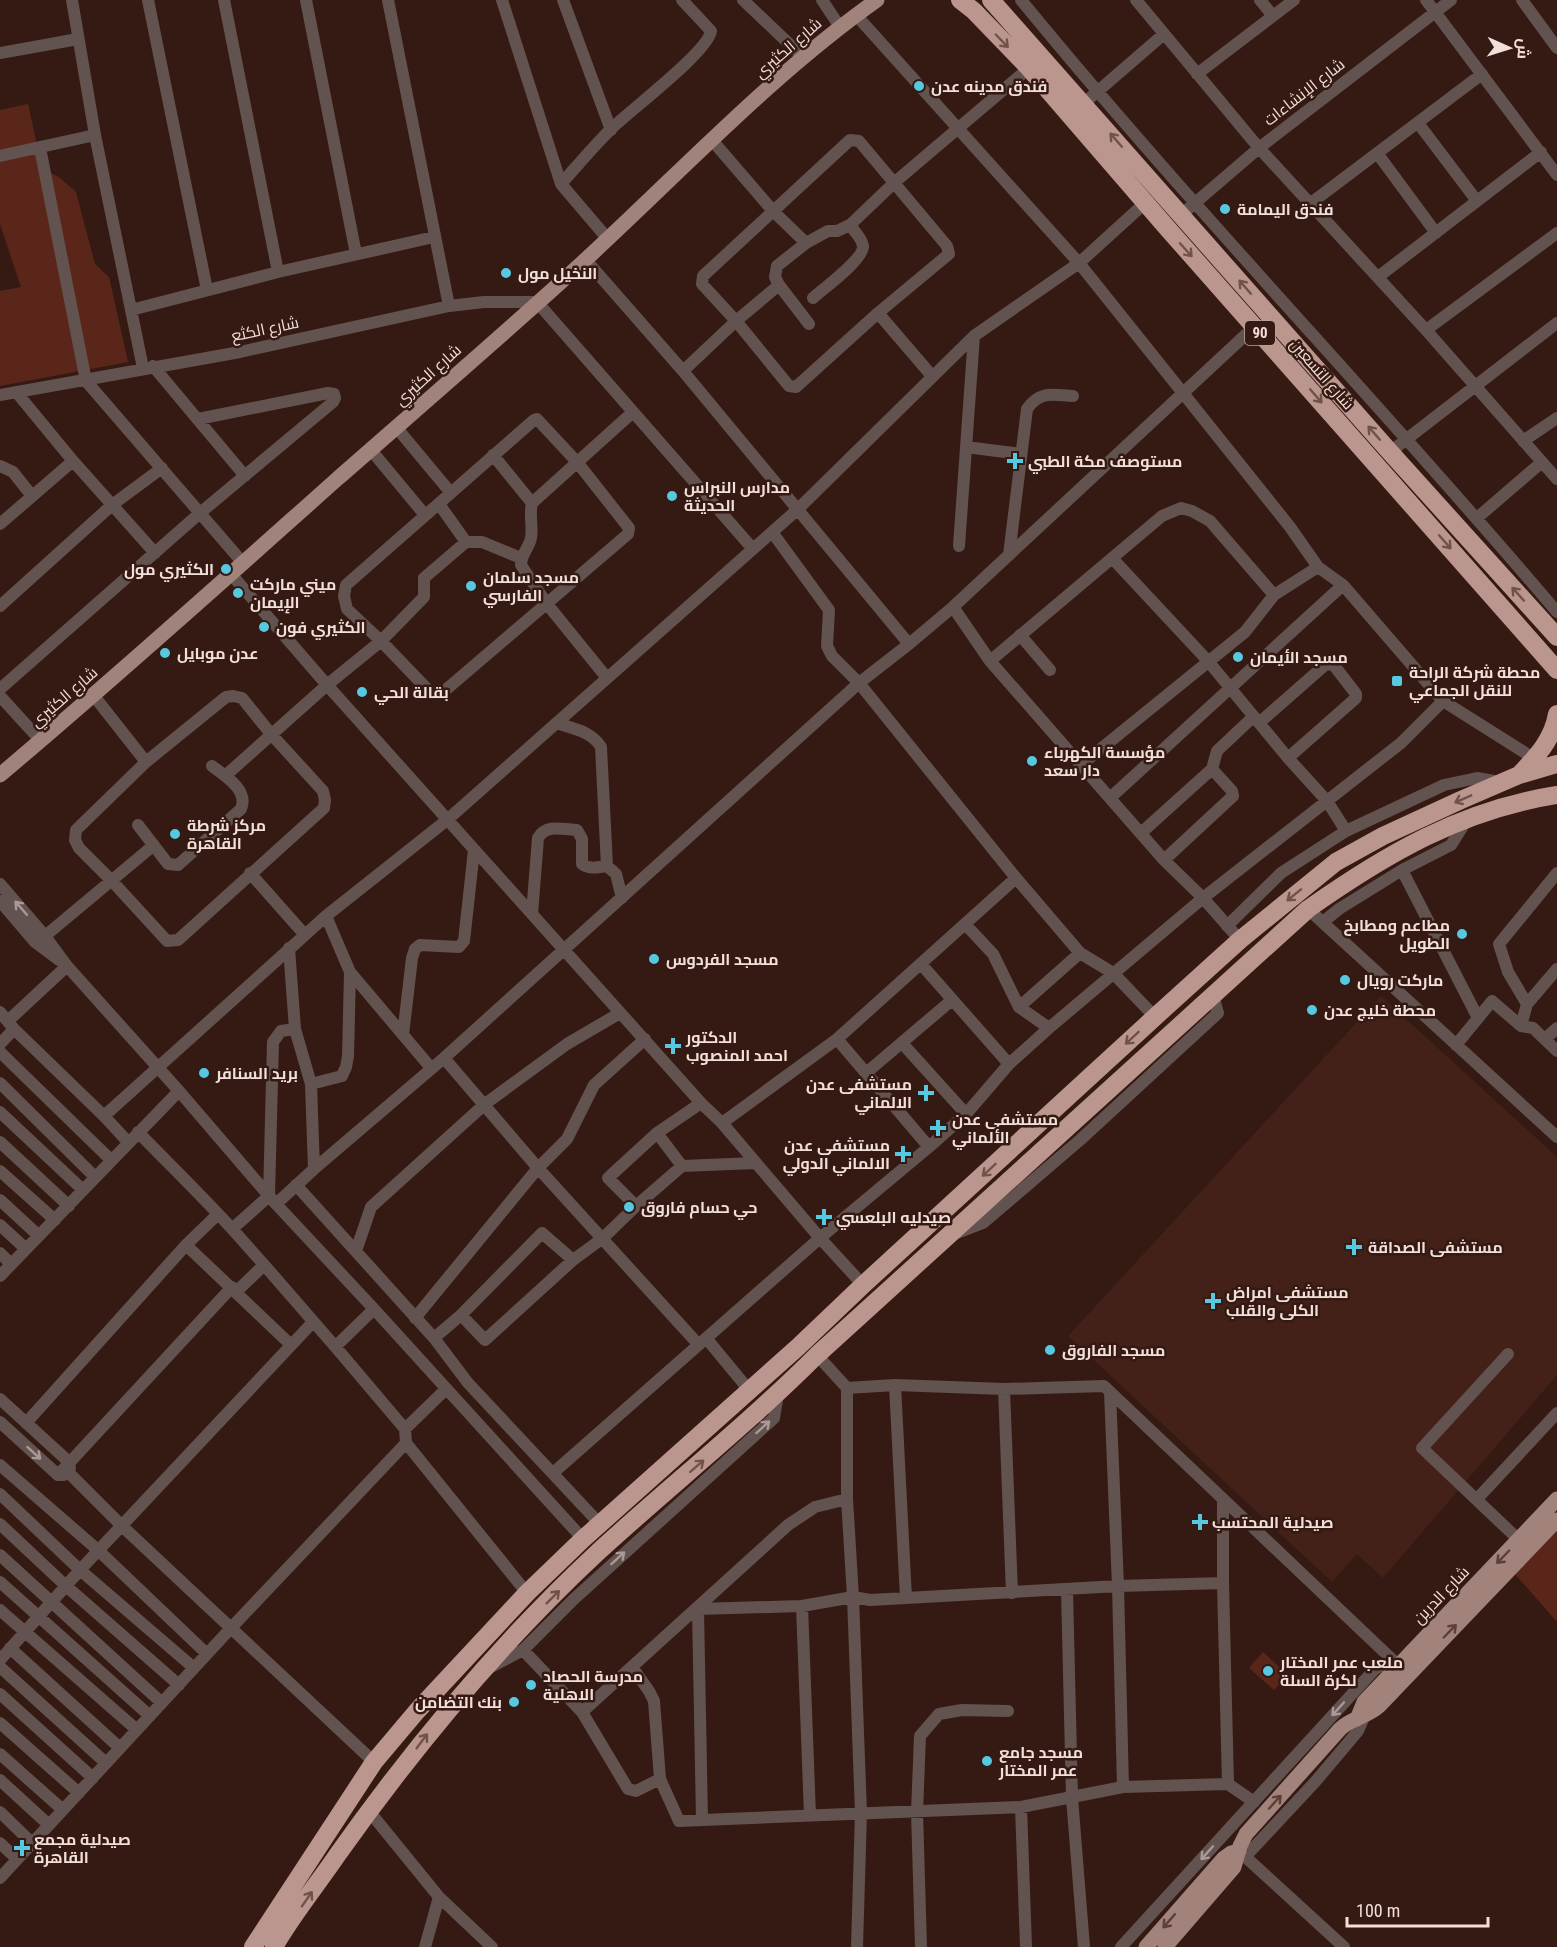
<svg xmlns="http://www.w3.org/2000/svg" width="1557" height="1947" viewBox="0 0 1557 1947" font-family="'Roboto Condensed',Cairo,sans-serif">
<rect width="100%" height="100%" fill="#351a13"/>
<path fill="#432018" d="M1381,996L1557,1157V1375L1383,1578L1357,1554L1332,1582L1068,1336Z"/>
<path fill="#5a261a" d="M28,104L42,168L60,178L76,192L95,264L109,277L128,362L0,386V291L21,287L0,224V110Z
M1557,1530V1622L1515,1574Z
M1263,1652L1288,1675L1274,1690L1249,1668Z"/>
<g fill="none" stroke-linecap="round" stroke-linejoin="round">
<path stroke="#625350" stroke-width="12" d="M72,0L95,135L143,368
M148,0L207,290
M224,0L278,272
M306,0L356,254
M388,0L449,306
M502,0L561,184L607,238
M563,0L611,130
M743,0L803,57
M822,0L840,27
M1021,0C1193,210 1382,405 1557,612
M1136,0L1259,148L1426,330L1557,479
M1260,0L1273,16
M1426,0L1557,175
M1522,0L1557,48
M856,15L1079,263L1290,527L1318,567L1343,585L1443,701L1535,759
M0,53L78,39
M1197,74L1294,0
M1090,98L1164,34
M1418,123L1477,201
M711,139L773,211L806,243
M850,140L859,141L947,246L949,254L878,313L796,387L789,386L736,321L702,284L703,276Z
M40,148L86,381L243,563
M1377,153L1436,233
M0,156L95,135
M561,184C577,166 593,147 610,130C629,111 708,52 711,31L682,0
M1311,203L1482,74
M1181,215L1259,148L1451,0
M585,259L683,371L909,644
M1378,277L1541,152
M779,285L809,324
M813,298C823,289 864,259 863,246C862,238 854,231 850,225
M131,310L278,272L434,237
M878,313L932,376
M1426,330L1557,233
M153,366L245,476
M683,371L736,321L779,285L775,277L777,266L806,243L828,231H837L850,225L895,182L1029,68
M17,393L73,461L155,553
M0,395L240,352L449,306L484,302H537L753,549
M537,419L577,462L629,528L628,534L442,693L430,692L381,641L347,609L344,596L346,585L534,420Z
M396,427L451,493
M1523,441L1557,418
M966,447L1021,454
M371,450L425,515
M1390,452L1557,323
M493,455L532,503
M0,466L13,472L32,496
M439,504L466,542
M1477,518L1542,462
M0,524L73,461
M772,532L829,610L827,646L832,656L859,683L1016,878L1080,953L1113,973L1155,1017
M959,546L974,336
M1009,555L1027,409C1040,390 1053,395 1073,396
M1112,558L1208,661L1288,758L1327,801L1346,831
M231,574L327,685L701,1103L722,1123L820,1238L863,1285
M0,606L112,505L162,468
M953,607L990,661L1164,860L1203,898L1240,940
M1020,635L1050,670
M990,661L1162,516L1181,508L1192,511L1210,521L1274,595
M607,678L547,604L521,565C521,554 529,548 531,538C533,526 529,515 532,503L633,412
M0,689L200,513L333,402L335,398L334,394L328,393L198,419
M0,696L41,741
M94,696L146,762
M233,696L242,698L271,734L323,791L325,800L324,808L178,940L167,941L112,881L79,848L75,840L76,830L146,762L226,697Z
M556,723C574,729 591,731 601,747L607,866L616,874L622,898
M1259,723L1325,665L1333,664L1356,694V698L1288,758
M1081,765L1245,632L1274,595L1318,567
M225,776L327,685L381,641L424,597V578L466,542H482L521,558
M1110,798L1343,585
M138,825L168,864L178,865L241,809C249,790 225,776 212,766
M1141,833L1212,769L1217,751L1253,717
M1164,860L1233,796L1232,791L1212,769
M1402,870L1478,1018
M250,873L305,935
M0,884L45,936L67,966L179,1091L276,1204L374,1309L583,1539
M0,901L35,942L59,960
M1308,909L1557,1137
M532,914L538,838C546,824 562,829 577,830L582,839V864C590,870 598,867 607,866
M326,916L350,972L431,1068
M1323,922L1339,909L1402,870L1451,845L1468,818
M965,924L993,954L1019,1007L1049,1028
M1227,926L1281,873L1346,831L1444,785L1477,778L1500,782
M45,936L154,845
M289,948L295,1029L311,1084L314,1169
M921,964L1009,1064
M1527,1004L1508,972L1499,944L1557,873
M1019,1007L1080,953
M0,1012L14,1029L104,1116L128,1142
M9,1020L67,966
M1521,1026L1527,1004L1557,969
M403,1035L412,958L415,949L420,945L459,947L464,941L474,850
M837,1039L929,1147
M1545,1039L1557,1028
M902,1043L966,1114
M0,1044L14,1029
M1456,1045L1492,1001L1521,1026L1533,1028L1557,1051
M0,1052L111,1160
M444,1058L538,1168L698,1344
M866,1073L952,1000
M0,1083L95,1177
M311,1084L342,1076L346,1067L348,1056L350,972
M0,1112L83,1190
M104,1116L326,916L447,820L797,510L974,336L1079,263L1145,203
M722,1123L837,1039L1016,878
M138,1132C170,1165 203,1197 234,1231C292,1296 349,1362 405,1429L406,1443L527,1593
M0,1142L69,1206
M682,1166L755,1163
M0,1171L55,1220
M296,1185L434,1338L468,1383L600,1524
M0,1200L39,1236
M276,1204L314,1169L444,1058L859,683L909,644L953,607L1254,327
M636,1206L608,1178L657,1133L701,1103
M0,1225L26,1249
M232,1229L269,1196L273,1042L281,1031L295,1029
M957,1233L983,1223L1080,1140L1218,1013L1213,995
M186,1245L291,1345
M356,1251L371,1207L485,1104L567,1044L620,1013
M0,1253L11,1264
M0,1276L179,1091
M237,1291L264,1265
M461,1315L485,1340L573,1260L603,1238L636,1206L682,1166L657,1133
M415,1318L538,1168L567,1139L594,1085L645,1039
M434,1338L461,1315L542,1233L573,1260
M706,1338L749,1390
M336,1346L374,1309
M1508,1354L1422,1448L1519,1540
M817,1355L847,1388V1499L853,1597L861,1813L857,1947
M895,1385L906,1598
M847,1388L895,1385L1004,1389L1104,1386L1398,1665
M1004,1389L1012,1593
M1110,1392L1118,1586L1123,1787
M0,1399L69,1462L70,1468
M0,1422L58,1475H64
M26,1423L186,1245L218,1214
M405,1429L446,1389
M0,1465L99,1551L207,1654
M553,1473L820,1238L929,1147L966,1114L1009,1064L1049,1028L1203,898L1401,743L1443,701
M58,1475L232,1287
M71,1475L122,1526L374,1762
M0,1494L80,1570L194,1668
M1223,1499V1583L1228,1784
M1477,1499L1557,1413
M0,1524L66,1586L179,1685
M0,1555L162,1703
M0,1582L150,1716
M1067,1590L1072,1798L1084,1947
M802,1606L810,1815
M0,1610L137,1730
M10,1648L120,1748
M523,1650L582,1712L788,1525L815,1507L847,1499
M0,1660L80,1570L313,1322
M0,1667L106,1763
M632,1667L649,1691L654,1701L660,1779L679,1821L1021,1807L1123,1787L1228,1784L1254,1802
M489,1668L523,1650L574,1599L774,1418L778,1394
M0,1694L93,1778
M582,1712L628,1789L636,1791L660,1779
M0,1723L79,1793
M0,1754L63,1810
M0,1780L49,1825
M1021,1807L1026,1947
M369,1811L439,1897L425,1947
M0,1812L32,1843
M702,1820L698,1609L802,1606L853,1597L870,1600L1118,1586L1223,1583
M0,1843L17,1859
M1240,1852L1344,1947
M1245,1857L1315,1782L1358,1731L1364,1717
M0,1878L231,1628L406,1443
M439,1897L492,1947
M921,1947L917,1812L920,1736L939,1714L962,1710L1008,1711
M1121,1947L1375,1669L1382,1665H1398"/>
<path stroke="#a2837c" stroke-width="15" d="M0,775C114,679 225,579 336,480C418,408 502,336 583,262C680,173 770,76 877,0
M1357,1719L1364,1702L1557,1499
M1146,1947L1224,1858L1231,1853L1239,1851
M1165,1947L1234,1867L1240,1846L1246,1834L1340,1729C1351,1718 1367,1717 1379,1706L1557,1520"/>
<path stroke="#bb968e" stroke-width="18" d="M960,0L974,11L1029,68L1168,229L1557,670
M991,0L1390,452L1557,637
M1521,773C1537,756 1553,739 1557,714
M253,1947L374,1762L417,1711L527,1593L583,1539L798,1347L863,1285L1155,1017L1240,940L1336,862L1383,836L1461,800L1519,775L1557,764
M274,1947C292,1915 317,1885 338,1854C416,1744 499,1644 598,1552C670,1486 747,1425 817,1355L1308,909C1386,854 1461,810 1557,795"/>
</g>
<defs><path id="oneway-shaft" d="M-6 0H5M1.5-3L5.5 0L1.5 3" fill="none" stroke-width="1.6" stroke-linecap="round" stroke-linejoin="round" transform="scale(1.5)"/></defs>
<g stroke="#71524a">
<use href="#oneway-shaft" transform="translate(1002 41) rotate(46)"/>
<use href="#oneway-shaft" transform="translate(1116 140) rotate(-131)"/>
<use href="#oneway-shaft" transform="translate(1186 250) rotate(48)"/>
<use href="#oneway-shaft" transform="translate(1245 287) rotate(-131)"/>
<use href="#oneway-shaft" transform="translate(1316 396) rotate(49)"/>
<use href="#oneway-shaft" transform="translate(1374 433) rotate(-131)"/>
<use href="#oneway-shaft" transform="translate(1445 542) rotate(49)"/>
<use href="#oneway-shaft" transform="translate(1518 594) rotate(-132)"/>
<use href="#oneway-shaft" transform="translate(1463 799) rotate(156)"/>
<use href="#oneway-shaft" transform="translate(1294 895) rotate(141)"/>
<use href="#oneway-shaft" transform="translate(1132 1038) rotate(137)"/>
<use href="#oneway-shaft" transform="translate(989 1170) rotate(137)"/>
<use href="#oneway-shaft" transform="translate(697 1466) rotate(-41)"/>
<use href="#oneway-shaft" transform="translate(553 1597) rotate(-45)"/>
<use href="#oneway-shaft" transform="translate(422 1741) rotate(-53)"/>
<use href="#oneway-shaft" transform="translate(307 1899) rotate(-55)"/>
</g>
<g stroke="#aa9995">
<use href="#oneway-shaft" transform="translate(21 908) rotate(-131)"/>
<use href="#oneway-shaft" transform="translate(763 1427) rotate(-42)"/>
<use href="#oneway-shaft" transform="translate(34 1453) rotate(42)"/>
<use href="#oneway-shaft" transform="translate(618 1558) rotate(-42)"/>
<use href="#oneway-shaft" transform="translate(1338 1709) rotate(132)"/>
<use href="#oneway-shaft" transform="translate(1207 1853) rotate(132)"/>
</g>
<g stroke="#5b3f38">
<use href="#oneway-shaft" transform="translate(1503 1557) rotate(134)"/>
<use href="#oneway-shaft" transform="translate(1450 1631) rotate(-46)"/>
<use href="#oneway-shaft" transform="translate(1275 1802) rotate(-48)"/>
<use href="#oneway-shaft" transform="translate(1169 1921) rotate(131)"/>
</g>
<g fill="#56c9e1" stroke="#351a13" stroke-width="2">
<circle cx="919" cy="86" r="6"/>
<circle cx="1225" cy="209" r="6"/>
<circle cx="506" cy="273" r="6"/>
<path d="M1012 452h6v6h6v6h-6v6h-6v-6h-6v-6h6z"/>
<circle cx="672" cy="496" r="6"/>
<circle cx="226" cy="569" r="6"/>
<circle cx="471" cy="586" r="6"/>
<circle cx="238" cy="593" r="6"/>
<circle cx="264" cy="627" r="6"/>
<circle cx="165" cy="653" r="6"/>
<circle cx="1238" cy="657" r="6"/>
<rect x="1391" y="675" width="12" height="12" rx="3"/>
<circle cx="362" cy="692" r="6"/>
<circle cx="1032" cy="761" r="6"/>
<circle cx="175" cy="834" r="6"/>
<circle cx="1462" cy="934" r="6"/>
<circle cx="654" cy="959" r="6"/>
<circle cx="1345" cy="980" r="6"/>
<circle cx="1312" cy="1010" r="6"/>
<path d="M670 1037h6v6h6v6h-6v6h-6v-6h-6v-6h6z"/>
<circle cx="204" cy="1073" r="6"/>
<path d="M923 1084h6v6h6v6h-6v6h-6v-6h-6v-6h6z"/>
<path d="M935 1119h6v6h6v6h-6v6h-6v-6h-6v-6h6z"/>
<path d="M900 1145h6v6h6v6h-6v6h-6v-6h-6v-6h6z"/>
<circle cx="629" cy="1207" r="6"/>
<path d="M821 1208h6v6h6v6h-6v6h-6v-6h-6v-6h6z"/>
<path d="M1351 1238h6v6h6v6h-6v6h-6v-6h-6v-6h6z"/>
<path d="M1210 1292h6v6h6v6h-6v6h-6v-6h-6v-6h6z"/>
<circle cx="1050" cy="1350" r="6"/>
<path d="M1197 1513h6v6h6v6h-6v6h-6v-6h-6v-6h6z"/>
<circle cx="1268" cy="1671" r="6"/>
<circle cx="531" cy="1685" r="6"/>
<circle cx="514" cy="1702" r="6"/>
<circle cx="987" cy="1761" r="6"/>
<path d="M19 1839h6v6h6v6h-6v6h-6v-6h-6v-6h6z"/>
</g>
<g text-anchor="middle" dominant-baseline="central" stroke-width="5" stroke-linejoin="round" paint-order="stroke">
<rect fill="#351a13" stroke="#baa49e" stroke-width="1.5" x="1245" y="321" width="30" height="24" rx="4.5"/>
<g font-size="15" font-weight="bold" fill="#f3dfda">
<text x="1260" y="333">90</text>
</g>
<g font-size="16" fill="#f3dfda" stroke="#351a13">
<text transform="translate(788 48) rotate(-41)">شارع الكثيري</text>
<text transform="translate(1304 92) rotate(-38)">شارع الإنشاءات</text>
<text transform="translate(265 329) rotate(-12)">شارع الكثع</text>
<text transform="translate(1322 374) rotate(49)">شارع التسعين</text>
<text transform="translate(428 375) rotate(-42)">شارع الكثيري</text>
<text transform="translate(64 697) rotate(-41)">شارع الكثيري</text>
<text transform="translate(1441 1595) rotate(-46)">شارع الدرين</text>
</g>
<g font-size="16" font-weight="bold" fill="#f3dfda" stroke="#351a13" text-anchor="start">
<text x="931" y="86">فندق مدينه عدن</text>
<text x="1237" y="209">فندق اليمامة</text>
<text x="518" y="273">النخيل مول</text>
<text x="1028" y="461">مستوصف مكة الطبي</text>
<text x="684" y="487">مدارس النبراس<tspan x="684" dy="18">الحديثة</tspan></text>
<text x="214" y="569" text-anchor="end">الكثيري مول</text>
<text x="483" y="577">مسجد سلمان<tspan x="483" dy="18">الفارسي</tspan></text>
<text x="250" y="584">ميني ماركت<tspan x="250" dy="18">الإيمان</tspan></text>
<text x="276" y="627">الكثيري فون</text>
<text x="177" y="653">عدن موبايل</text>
<text x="1250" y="657">مسجد الأيمان</text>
<text x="1409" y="672">محطة شركة الراحة<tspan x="1409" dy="18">للنقل الجماعي</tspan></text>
<text x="374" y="692">بقالة الحي</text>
<text x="1044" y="752">مؤسسة الكهرباء<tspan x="1044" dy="18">دار سعد</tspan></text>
<text x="187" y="825">مركز شرطة<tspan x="187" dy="18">القاهرة</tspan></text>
<text x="1450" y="925" text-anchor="end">مطاعم ومطابخ<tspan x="1450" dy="18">الطويل</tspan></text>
<text x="666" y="959">مسجد الفردوس</text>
<text x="1357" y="980">ماركت رويال</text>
<text x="1324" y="1010">محطة خليج عدن</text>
<text x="686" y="1037">الدكتور<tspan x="686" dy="18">احمد المنصوب</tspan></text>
<text x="216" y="1073">بريد السنافر</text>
<text x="912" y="1084" text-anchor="end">مستشفى عدن<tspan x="912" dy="18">الالماني</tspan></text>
<text x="952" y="1119">مستشفى عدن<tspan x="952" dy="18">الألماني</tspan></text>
<text x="890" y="1145" text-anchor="end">مستشفى عدن<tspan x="890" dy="18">الالماني الدولي</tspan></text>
<text x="641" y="1207">حي حسام فاروق</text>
<text x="836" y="1217">صيدليه البلعسي</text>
<text x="1368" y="1247">مستشفى الصداقة</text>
<text x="1226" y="1292">مستشفى امراض<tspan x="1226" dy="18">الكلى والقلب</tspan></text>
<text x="1062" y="1350">مسجد الفاروق</text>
<text x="1212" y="1522">صيدلية المحتسب</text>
<text x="1280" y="1662">ملعب عمر المختار<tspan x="1280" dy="18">لكرة السلة</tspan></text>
<text x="543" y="1676">مدرسة الحصاد<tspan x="543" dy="18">الاهلية</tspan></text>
<text x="502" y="1702" text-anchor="end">بنك التضامن</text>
<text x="999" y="1752">مسجد جامع<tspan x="999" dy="18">عمر المختار</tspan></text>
<text x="34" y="1839">صيدلية مجمع<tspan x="34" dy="18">القاهرة</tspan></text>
</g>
</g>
<g transform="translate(1509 48) rotate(93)" stroke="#351a13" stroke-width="4.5" paint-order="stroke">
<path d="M0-4.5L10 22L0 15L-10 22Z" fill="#f3dfda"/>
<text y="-9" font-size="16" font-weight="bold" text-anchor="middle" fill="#f3dfda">ش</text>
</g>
<path d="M1347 1917v9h141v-9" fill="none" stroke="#f3dfda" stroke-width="3"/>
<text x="1356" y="1917" font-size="18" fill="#f3dfda" stroke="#351a13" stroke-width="4.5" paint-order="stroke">100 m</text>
</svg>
